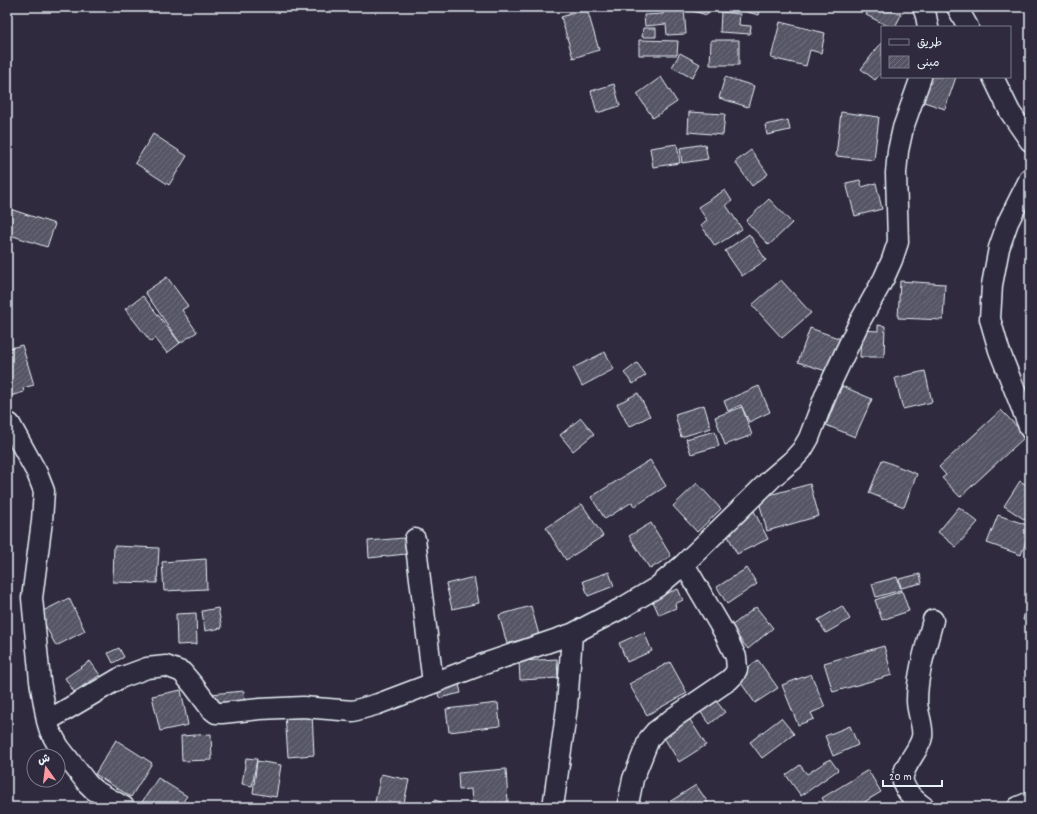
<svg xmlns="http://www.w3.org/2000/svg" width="1037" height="814" viewBox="0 0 1037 814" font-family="Dekko,'Playpen Sans Arabic',sans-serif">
<defs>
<pattern id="building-hatch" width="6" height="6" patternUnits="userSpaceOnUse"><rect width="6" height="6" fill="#575565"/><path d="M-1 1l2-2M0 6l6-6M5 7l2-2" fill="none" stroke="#6f6e7c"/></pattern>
</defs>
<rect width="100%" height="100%" fill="#2f2a3d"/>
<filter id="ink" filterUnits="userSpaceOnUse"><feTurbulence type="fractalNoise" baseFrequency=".025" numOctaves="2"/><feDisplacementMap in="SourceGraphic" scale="8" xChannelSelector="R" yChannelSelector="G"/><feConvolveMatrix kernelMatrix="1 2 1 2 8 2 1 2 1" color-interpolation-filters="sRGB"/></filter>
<g filter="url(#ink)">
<path fill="url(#building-hatch)" stroke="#e8f1f8" d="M690,7H709L707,15L689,10Z
M727,7H761L759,15Z
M870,7H884L901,15L895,27H890L866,15Z
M684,8L686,34L667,35L666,24L645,26L644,15L663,14V10Z
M587,9L599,50L573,58L561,17Z
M721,12L740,14L739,25L751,26L750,34L720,32Z
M780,22L825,33L821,53L810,50L806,66L771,58Z
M643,28H656V37H642Z
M639,40L678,41L677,55H639Z
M711,40H739V65H710Z
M882,42V72L875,80L861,69Z
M680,53L700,64L692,78L672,67Z
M661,77L677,102L653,118L637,94Z
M725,77L754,86L748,107L719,98Z
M923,77H956L945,109L915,99Z
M614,84L620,106L597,113L591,91Z
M689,112L725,114L723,135L688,132Z
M841,112L879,117L874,160L836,156Z
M788,120L790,130L767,135L765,125Z
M153,134L187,156L169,185L135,163Z
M677,144L680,163L653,167L650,148Z
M705,144L708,159L682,163L680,148Z
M751,150L768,174L752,186L735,162Z
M860,180L862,187L876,183L882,209L855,216L846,183Z
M725,190L732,201L726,205L742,229L715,246L701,225L707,220L698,207Z
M769,199L792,223L769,245L746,221Z
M7,208L55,224L47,247L7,234Z
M749,234L766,260L742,276L725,251Z
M167,277L188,306L182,310L197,332L180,343L145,292Z
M781,280L811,313L782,338L752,305Z
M900,281L945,284L943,320L898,318Z
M143,296L180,343L167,353L155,338L151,342L125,309Z
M878,325L885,326L884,357H860L861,330L878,331Z
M810,328L841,339L829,372L798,362Z
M22,345L34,385L23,388L24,392L7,397V349Z
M605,352L614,369L582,386L573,368Z
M637,363L646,375L633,384L624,373Z
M925,371L932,402L903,409L895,378Z
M759,386L770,412L749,422L741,405L728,411L724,401Z
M842,386L872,399L855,437L826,425Z
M638,393L650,416L629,427L617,404Z
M704,405L711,428L681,437L675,414Z
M742,407L752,435L725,445L715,417Z
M1001,410L1026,436L960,497L942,478L946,475L939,467Z
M581,418L594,434L573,451L560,435Z
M715,431L719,446L691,454L686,439Z
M650,460L666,486L634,507L632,502L605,519L591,497Z
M882,460L917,474L904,507L869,493Z
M1020,481L1030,487V523L1004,506Z
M697,483L721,509L697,532L673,506Z
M810,484L819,516L767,531L758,498Z
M582,504L603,536L566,560L546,528Z
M752,507L768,539L737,554L721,522Z
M959,507L978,522L956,547L938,532Z
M998,515L1030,526V530L1021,555L987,543Z
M651,523L671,556L650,569L629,536Z
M404,538L406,554L369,558L368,541Z
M114,546L159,548L157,583L113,582Z
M206,559L207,589L164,591L162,562Z
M747,568L757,584L727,604L717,587Z
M609,572L614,586L588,596L583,581Z
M920,574L922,583L901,588L899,579Z
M474,577L479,603L452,609L446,584Z
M897,577L901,590L876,597L872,584Z
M678,589L683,600L675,604L676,608L659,615L652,599Z
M1029,590L1030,591V621L1023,620Z
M902,591L909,611L882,620L875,600Z
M69,598L85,631L56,646L39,613Z
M531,606L539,635L507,644L499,615Z
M842,606L850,619L826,633L818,620Z
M756,607L773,628L748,649L730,627Z
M218,608L222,628L205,631L202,611Z
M196,613L197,644L177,645L176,614Z
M644,632L652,651L627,662L619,643Z
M884,646L892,675L833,692L824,663Z
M119,648L124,657L113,663L108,653Z
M557,659L558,678L520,680L519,661Z
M758,660L778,688L755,703L736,676Z
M90,661L100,675L74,692L65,678Z
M670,662L687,693L647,715L629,684Z
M811,674L825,707L811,713L814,719L798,725L782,685Z
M457,675L461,693L439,698L435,680Z
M181,690L188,725L160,731L152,696Z
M244,691L245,702L211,705L210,694Z
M709,692L725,712L710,724L694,704Z
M498,703L500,726L449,732L446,709Z
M312,712L314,755L288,757L285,714Z
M685,712L706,745L679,762L658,728Z
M781,718L794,734L762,758L750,742Z
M850,726L858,745L833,756L825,736Z
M211,734L212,760L182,761L181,736Z
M116,740L152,763L131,797L95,774Z
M246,758L257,759L252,786L242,784Z
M830,759L838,770L801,796L786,775L800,765L807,774Z
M257,761L281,765L276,797L253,793Z
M506,769L508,802L472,805L471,789L459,790L458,773Z
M868,770L881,792L856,807H828L822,798Z
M381,774L409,780L403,807H374Z
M158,778L187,796L179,807H150L142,802Z
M696,785L711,807H663V806Z
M434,800L461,807H432Z
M185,802L197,807H183Z"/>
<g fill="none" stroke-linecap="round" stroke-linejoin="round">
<defs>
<path id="street" d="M923,7L926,16L928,27
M957,7L968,27
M993,77L1010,112L1030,141
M1030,178L1008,222L999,248L992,285L990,319L999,350L1030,429
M10,424L37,473L44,491L42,521L32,598L40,681L47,721L50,731L59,747L87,783L94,790L124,807
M415,539L433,683
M47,721L120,678L147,668L166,666L182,672L193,685L211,709L216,713H222L260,709L303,707L353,711L378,704L481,665L572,634L622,608L657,587L684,564L772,478L793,460L802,450L809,438L826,393L859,323L884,278L892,260L898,242L896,173L898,151L903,128L921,77
M553,807L567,707L572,634
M629,807V799L633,779L649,739L655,732L676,716L729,680L734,675L737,669L736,657L725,634L684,564
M924,807C915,800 906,793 903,782C900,768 919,752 922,737C924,727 917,712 917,701C917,674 926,647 933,620
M1018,807L1030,802"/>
</defs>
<use href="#street" stroke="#e8f1f8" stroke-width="23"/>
<use href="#street" stroke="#2f2a3d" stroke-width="20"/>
</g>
</g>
<rect width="1037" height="814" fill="none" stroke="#2f2a3d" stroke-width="24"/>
<rect x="12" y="12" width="1013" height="790" fill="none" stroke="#e8f1f8" stroke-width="1.5" filter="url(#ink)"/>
<rect x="881" y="26" width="130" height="52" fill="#2f2a3d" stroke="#797a88"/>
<rect x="889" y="39" width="20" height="6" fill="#2f2a3d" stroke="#797a88"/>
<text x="917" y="46" font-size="12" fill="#e8f1f8">طريق</text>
<rect x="889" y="56" width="20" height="12" fill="url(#building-hatch)" stroke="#797a88"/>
<text x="917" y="66" font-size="12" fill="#e8f1f8">مبنى</text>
<g transform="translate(46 768) rotate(346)"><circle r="19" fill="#2f2a3d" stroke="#797a88"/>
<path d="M0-3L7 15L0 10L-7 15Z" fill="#ff9aa2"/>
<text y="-6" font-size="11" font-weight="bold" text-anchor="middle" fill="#e8f1f8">ش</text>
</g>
<path d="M883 780v6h59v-6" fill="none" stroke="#e8f1f8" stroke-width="2"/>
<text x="889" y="780" font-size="12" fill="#e8f1f8" stroke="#2f2a3d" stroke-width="3" paint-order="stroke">20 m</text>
</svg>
